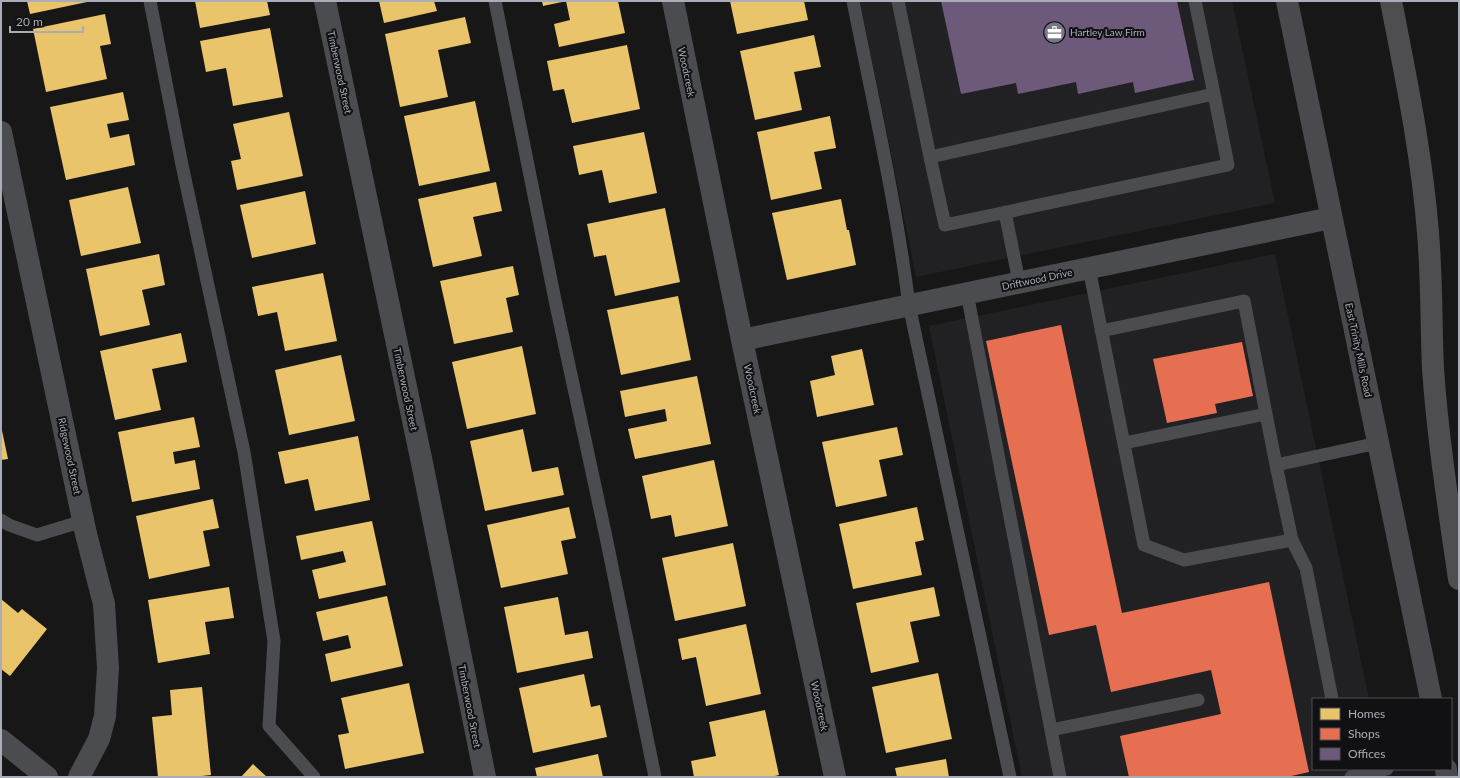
<svg xmlns="http://www.w3.org/2000/svg" width="1460" height="778" viewBox="0 0 1460 778" font-family="Lato,sans-serif">
<rect width="100%" height="100%" fill="#171717"/>
<path fill="#212123" d="M860,1H1232L1275,203L916,277Z
M1275,254L1369,699H1313V769H1384L1386,777H1022L929,326Z"/>
<path fill="#e9c46a" d="M27,1H87V2L30,14Z
M195,1H267L270,15L200,28Z
M379,1H434L437,11L384,23Z
M542,1H562V2L543,6Z
M566,1H618L625,33L559,47L554,24L570,20Z
M730,1H804L808,20L737,34Z
M105,14L111,44L100,46L107,79L46,92L33,29Z
M465,17L471,43L438,50L448,97L400,107L385,34Z
M270,28L283,97L233,106L226,68L206,72L200,41Z
M814,35L821,67L794,72L802,110L755,120L740,51Z
M627,45L640,109L572,123L564,89L553,91L547,61Z
M123,92L129,120L107,124L110,138L129,134L135,165L66,180L50,107Z
M475,101L490,171L419,186L404,116Z
M289,112L303,176L237,190L231,161L241,159L233,124Z
M830,116L836,148L814,152L822,189L771,200L757,132Z
M644,132L657,193L609,203L602,170L579,175L573,146Z
M496,182L502,211L473,217L482,256L433,267L418,199Z
M128,187L141,243L81,256L69,200Z
M305,191L316,244L252,258L240,205Z
M841,199L847,230H849L856,265L787,280L772,213Z
M665,208L680,282L615,296L606,255L594,257L587,224Z
M159,254L165,285L142,290L150,325L100,336L86,269Z
M513,266L519,295L506,298L513,332L454,344L440,281Z
M323,273L337,341L285,351L277,312L258,316L252,287Z
M678,296L691,360L621,375L607,310Z
M181,333L187,362L152,369L161,410L115,420L100,351Z
M522,346L536,414L467,429L452,362Z
M862,349L874,405L817,417L810,381L835,375L831,356Z
M341,355L355,421L289,435L275,370Z
M697,376L711,444L635,459L628,429L667,421L665,409L625,417L620,391Z
M194,417L200,447L173,452L175,464L195,460L200,489L132,502L118,432Z
M1,426L8,459L1,460Z
M897,427L903,455L879,460L887,496L836,507L822,442Z
M523,429L532,472L558,467L564,495L485,511L470,441Z
M358,436L370,500L315,511L308,479L285,484L278,452Z
M714,460L728,526L675,537L671,515L651,519L642,476Z
M213,499L219,528L203,531L210,566L149,579L136,516Z
M569,507L576,538L561,541L568,574L501,588L487,525Z
M917,507L924,540L915,542L922,575L853,589L839,524Z
M372,521L386,585L319,599L312,570L346,562L343,551L301,560L296,536Z
M733,543L746,606L675,621L662,558Z
M229,587L234,618L205,622L210,654L158,663L148,600Z
M934,587L940,616L910,622L919,662L871,673L856,603Z
M387,596L403,666L331,682L325,654L351,648L348,635L323,641L316,612Z
M558,597L565,635L588,631L593,658L517,673L504,607Z
M1,599L18,613L22,609L47,629L10,676L1,669Z
M746,624L761,694L706,706L696,657L682,660L678,639Z
M938,673L952,739L886,753L872,687Z
M584,674L591,707L600,705L607,737L533,753L519,688Z
M409,683L424,753L345,769L338,735L349,733L341,698Z
M202,687L211,775L192,777H158L152,717L172,715L170,690Z
M765,710L779,775L771,777H694L691,761L716,756L709,722Z
M598,754L603,777H537L535,768Z
M946,759L949,777H897L895,768Z
M253,764L267,777H241Z"/>
<path fill="#e76f51" d="M1061,325L1122,613L1269,582L1309,772L1287,777H1129L1120,736L1221,714L1211,670L1111,692L1096,625L1049,635L986,341Z
M1242,342L1253,396L1215,404L1217,413L1167,423L1153,359Z"/>
<path fill="#6d597a" d="M941,1H1177L1194,80L1135,93L1133,82L1078,94L1076,82L1018,94L1016,83L961,94Z"/>
<g fill="none" stroke-linecap="round" stroke-linejoin="round">
<path stroke="#4b4c50" stroke-width="13" d="M150,1L182,165L244,452L274,641L269,726L314,777
M495,1L556,305L606,537L655,777
M853,1C873,102 896,203 909,305L1010,777
M898,1L930,157L1214,94L1195,1
M930,157L945,225L1228,165L1214,94
M1005,212L1019,282
M1089,268L1144,545L1184,560L1292,540L1276,465L1378,443
M967,293L1060,777
M1101,331L1244,301L1276,465
M1124,443L1266,414
M1,520L9,525L37,535L83,521
M1292,540L1306,568L1332,699
M1051,730L1198,700
M1351,777L1387,769"/>
<path stroke="#4b4c50" stroke-width="22" d="M325,1L422,463L485,777
M673,1L742,340L835,777
M1,132L86,534L104,604L108,668L105,716L99,739L79,777
M742,340L1331,218
M1,740L47,777"/>
<path stroke="#4a4a4e" stroke-width="22" d="M1287,1L1431,699
M1446,769L1447,777"/>
<path stroke="#4e4e51" stroke-width="22" d="M1391,1C1406,78 1422,155 1428,233C1432,279 1431,324 1433,369C1438,440 1449,510 1459,579"/>
</g>
<defs>
<symbol id="office-disc" viewBox="-11 -11 22 22"><circle r="9.5" fill="#757880" stroke="#111113"/><path d="M-6-3h4V-5.5h4V-3h4V5H-6ZM-1-4.5V-3h2v-1.5ZM-6 0V1H6V0Z" fill="#fff"/></symbol>
</defs>
<g fill-rule="evenodd">
<use href="#office-disc" x="1042" y="20" width="25" height="25"/>
</g>
<g text-anchor="middle" dominant-baseline="central" stroke-width="4" stroke-linejoin="round" paint-order="stroke">
<g font-size="10" fill="#a8adb8" stroke="#111113" text-anchor="start">
<text x="1070" y="32">Hartley Law Firm</text>
</g>
<g font-size="10" fill="#a8adb8" stroke="#111113">
<text transform="translate(340 72) rotate(78)">Timberwood Street</text>
<text transform="translate(687 72) rotate(78)">Woodcreek</text>
<text transform="translate(1037 279) rotate(-12)">Driftwood Drive</text>
<text transform="translate(1359 350) rotate(78)">East Trinity Mills Road</text>
<text transform="translate(406 389) rotate(78)">Timberwood Street</text>
<text transform="translate(753 389) rotate(78)">Woodcreek</text>
<text transform="translate(70 456) rotate(78)">Ridgewood Street</text>
<text transform="translate(470 706) rotate(79)">Timberwood Street</text>
<text transform="translate(820 706) rotate(78)">Woodcreek</text>
</g>
</g>
<rect width="1460" height="778" fill="none" stroke="#a8adb8" stroke-width="4"/>
<rect x="1312" y="698" width="140" height="72" fill="#111113" stroke="#4d4f55"/>
<rect x="1320" y="708" width="20" height="12" fill="#e9c46a" stroke="#4d4f55"/>
<text x="1348" y="718" font-size="12" fill="#a8adb8">Homes</text>
<rect x="1320" y="728" width="20" height="12" fill="#e76f51" stroke="#4d4f55"/>
<text x="1348" y="738" font-size="12" fill="#a8adb8">Shops</text>
<rect x="1320" y="748" width="20" height="12" fill="#6d597a" stroke="#4d4f55"/>
<text x="1348" y="758" font-size="12" fill="#a8adb8">Offices</text>
<path d="M10 26v6h73v-6" fill="none" stroke="#a8adb8" stroke-width="2"/>
<text x="16" y="26" font-size="12" fill="#a8adb8" stroke="#111113" stroke-width="3" paint-order="stroke">20 m</text>
</svg>
